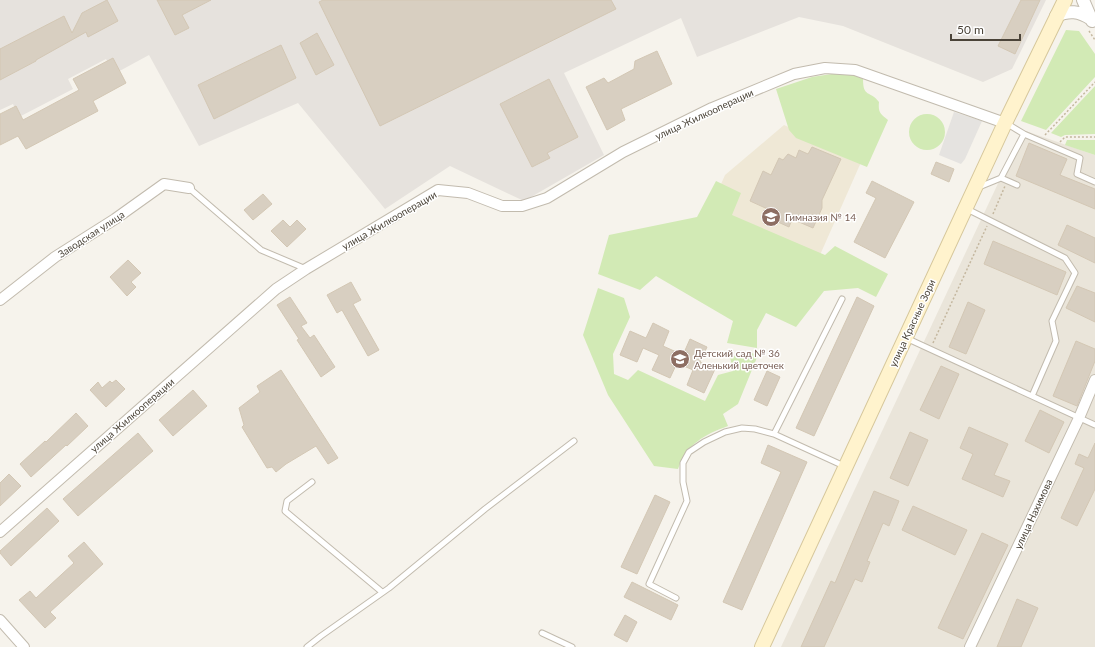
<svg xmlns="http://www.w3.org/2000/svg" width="1095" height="647" viewBox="0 0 1095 647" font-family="Lato,sans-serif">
<rect width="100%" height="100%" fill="#f6f3ec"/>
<path fill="#eae5da" d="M1023,130L1095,155V647H781Z"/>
<path fill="#e6e2dd" d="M0,0H1046L1012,69L983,82L843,26L799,17L697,57L681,18L564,73L604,155L524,201L450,166L385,209L298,103L199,146L149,55L114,74L106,59L68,79L73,89L19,117L13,104L0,110Z"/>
<path fill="#efe8d6" d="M784,125L862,160L797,307L688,259L725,175Z"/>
<path fill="#d2eab5" d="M1066,30L1079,31L1095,54V77L1046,130L1021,121Z
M838,73L858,75L863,79C863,98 870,90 879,102C878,112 880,114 888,120L867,167L796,138L789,130L776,89L812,77Z
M1095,86V134L1065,135L1061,137L1051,133Z
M909 132a18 18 0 1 1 36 0a18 18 0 1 1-36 0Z
M1067,140H1095V155L1065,145Z
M716,181L741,193L732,215L825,255L835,246L888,274L876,297L858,288L824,291L796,327L766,313L757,330V348L727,343L733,321L656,276L640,290L598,274L609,235L697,217Z
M598,288L624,298L630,317L613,354L614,374L628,380L638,370L705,401L718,375L733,371L730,357L748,352L758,355L738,404L723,414L728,426C704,435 688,443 678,469L654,466L608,395L583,335Z"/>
<path fill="#e5e3e0" d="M954,112L982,121L965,159L961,164L939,155Z"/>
<path fill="#d8cfc1" stroke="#d3c7b4" d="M107,0L118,21L88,37L86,32L36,60V61L0,80V49L64,16L72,33L82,13Z
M157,0H211L182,15L189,28L175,35Z
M323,0H611L616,9L380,126L319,2Z
M1021,0H1040L1015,54L998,46Z
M317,33L334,65L316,75L300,43Z
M281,45L296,78L214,119L198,85Z
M657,51L672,84L621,109L625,120L607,130L586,87L604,78L608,83L634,69L635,61Z
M113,58L126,83L93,101L98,111L26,149L18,136L0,145V114L16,106L23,120L79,90L73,79Z
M549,79L578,137L547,153L550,158L532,167L500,104Z
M1029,143L1067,159L1060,175L1095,189V209L1016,176Z
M812,147L841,159L822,200V208L813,228L792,219L789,227L769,218L772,211L750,201L763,171L771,175L779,158L783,160L788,154L796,158L799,150L808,154Z
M936,162L954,169L949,182L931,174Z
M872,181L914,202L885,258L854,242L876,198L866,193Z
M263,194L272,204L253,220L244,210Z
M283,220L290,227L297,220L306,229L287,247L271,231Z
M1067,225L1095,238V263L1058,245Z
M993,241L1066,272L1057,295L984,264Z
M128,260L141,273L131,282L136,287L127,296L110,277Z
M351,282L361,300L353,304L379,350L368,356L342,310L337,313L327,295Z
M1077,286L1095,293V322L1066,308Z
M290,297L307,323L301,326L310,338L314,335L335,367L321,377L297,340L299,339L277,305Z
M857,297L874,306L814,436L796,428Z
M968,302L985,310L966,354L949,347Z
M653,323L669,331L663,346L683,355L690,339L707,347L700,362L715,369L704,393L687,385L693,370L677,363L670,378L652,370L659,355L643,348L637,362L620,355L630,331L646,338Z
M1076,341L1095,349V361L1077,406L1053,396Z
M941,366L959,374L939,419L920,410Z
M281,370L338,458L328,464L316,446L286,464L276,472L272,467L267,468L242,427L244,425L239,408L260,392L257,386Z
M767,371L780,377L767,406L754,400Z
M116,380L125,389L106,407L90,390L98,382L102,388L110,381L112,383Z
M193,390L207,406L173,436L159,420Z
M1040,410L1064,422L1049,453L1025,441Z
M76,413L88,426L67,446L66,445L31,477L20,464L45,441L46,442Z
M969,427L1008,444L994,475L1010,481L1003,497L962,479L973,454L960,448Z
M910,432L928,440L908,486L890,478Z
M138,433L153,451L78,516L63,499Z
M1095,443V489L1077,526L1061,518L1084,468L1075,464L1079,454L1088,458Z
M768,445L807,462L742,610L723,602L781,472L761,463Z
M9,474L21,486L0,506V483Z
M874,491L899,501L889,526L883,523L867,561L870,562L862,582L855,579L824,647H801L831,581L835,583Z
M655,495L670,502L637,574L621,567Z
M913,506L967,530L955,555L902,530Z
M47,508L59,521L11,566L0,553V551Z
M982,533L1008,545L963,639L938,628Z
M84,542L103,564L50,612L56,618L45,628L19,600L30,591L36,598L74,563L68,556Z
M632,582L678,605L671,620L624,597Z
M1017,599L1038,608L1021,647H997Z
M625,615L637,622L627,642L614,635Z"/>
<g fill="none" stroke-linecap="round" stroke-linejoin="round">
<defs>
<path id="service" d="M1006,123L1024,134L1080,158L1077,174L1095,182
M1001,178L1017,185
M979,187L1001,178L1024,134
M189,188L261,250L306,269
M967,209L1065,258L1075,273L1052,321L1056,341L1032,396
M842,299L774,434L844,466
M906,338L1095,425
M312,482L287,501L285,511L382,592
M676,598L649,584L687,501L683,482V463L689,452L704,442L725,432L742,428L755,429L774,434
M542,633L572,647
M307,647L321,636L389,588L485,509L574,441"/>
<path id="minor" d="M0,300L55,257L115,219L164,184L189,188
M0,532L276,289L306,269L438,190L468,193L502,206H522L547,198L623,152L712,108L794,74L825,68L855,70L1005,123
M0,620L24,647
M970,647L1079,418L1095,380"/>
<path id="tertiary" d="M1083,0L1092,21
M1056,16C1069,10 1079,11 1091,19"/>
<path id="secondary" d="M762,647L1005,123L1065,0"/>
</defs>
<use href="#service" stroke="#c2bbae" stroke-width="7"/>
<use href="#minor" stroke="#c2bbae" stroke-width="12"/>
<use href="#tertiary" stroke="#c2bbae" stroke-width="14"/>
<use href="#secondary" stroke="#d6c79b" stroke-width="16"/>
<path stroke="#c4b79f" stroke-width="1.5" stroke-dasharray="2 2" stroke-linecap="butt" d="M1089,31L1095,40
M1045,135L1095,82
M1060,142L1065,137H1095
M993,214L1005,186
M933,343L987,226"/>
<use href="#service" stroke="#fff" stroke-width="5"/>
<use href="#minor" stroke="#fff" stroke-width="10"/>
<use href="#tertiary" stroke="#fff" stroke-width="12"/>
<use href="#secondary" stroke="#fff3cd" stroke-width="14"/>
</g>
<defs>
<symbol id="school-disc" viewBox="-11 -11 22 22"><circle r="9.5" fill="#8d6e63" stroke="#fff"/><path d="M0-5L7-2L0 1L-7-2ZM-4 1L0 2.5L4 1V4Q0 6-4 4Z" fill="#fff"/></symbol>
</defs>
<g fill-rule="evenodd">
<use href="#school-disc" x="760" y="206" width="22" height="22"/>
<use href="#school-disc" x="669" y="348" width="22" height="22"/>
</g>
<g text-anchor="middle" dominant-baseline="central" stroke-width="3" stroke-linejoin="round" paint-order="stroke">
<g font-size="10" fill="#4b4439" stroke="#fff">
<text transform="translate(704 114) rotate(-25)">улица Жилкооперации</text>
<text transform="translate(389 220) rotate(-30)">улица Жилкооперации</text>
<text transform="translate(91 234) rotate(-33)">Заводская улица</text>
<text transform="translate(912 323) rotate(-65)">улица Красные Зори</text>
<text transform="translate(132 415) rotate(-41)">улица Жилкооперации</text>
<text transform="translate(1033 514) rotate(-65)">улица Нахимова</text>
</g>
<g font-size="10" fill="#785e54" stroke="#fff" text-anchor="start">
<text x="785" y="217">Гимназия № 14</text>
<text x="694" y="353">Детский сад № 36<tspan x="694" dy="12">Аленький цветочек</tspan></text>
</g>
</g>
<path d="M951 34v6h69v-6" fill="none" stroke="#4b4439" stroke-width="2"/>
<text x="957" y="34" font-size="12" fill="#4b4439" stroke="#ffffff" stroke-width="3" paint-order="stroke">50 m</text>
</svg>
